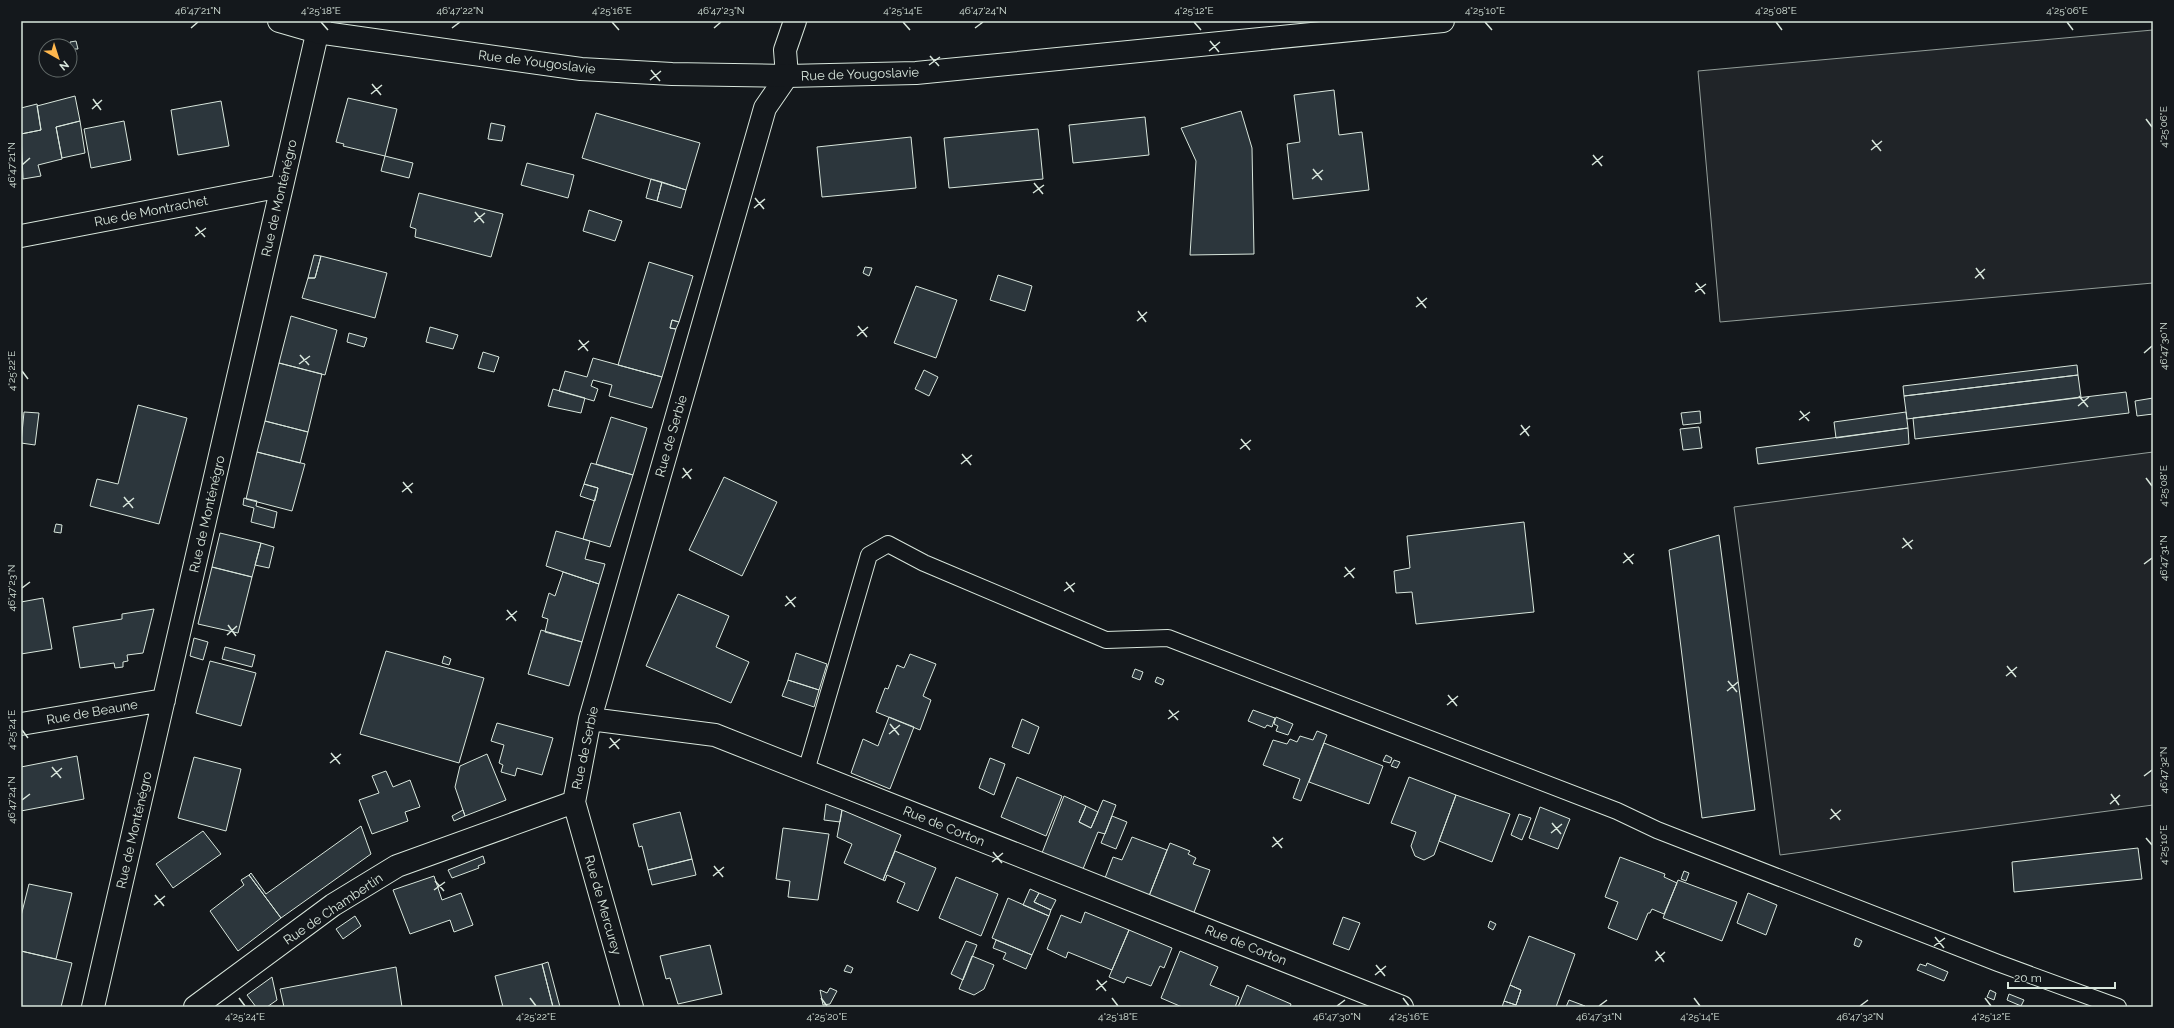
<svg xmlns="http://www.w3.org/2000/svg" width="2174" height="1028" viewBox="0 0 2174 1028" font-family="Raleway,sans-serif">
<rect width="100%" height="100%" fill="#14181c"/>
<path fill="#202428" stroke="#939e99" d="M2153,30V283L1720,322L1698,71Z
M2153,452V805L1780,855L1734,507Z"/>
<path fill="#2c363c" stroke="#d8e6dc" d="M76,41L78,49H72L70,42Z
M1334,90L1339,135L1362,132L1369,190L1293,199L1287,144L1300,142L1294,95Z
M75,96L80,121L56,127L62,159L38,165L41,176L23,179L21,134L41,130L37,106Z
M348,98L397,109L385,156L343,146L344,144L336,142Z
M221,101L229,146L178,155L171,110Z
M37,104L41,130L21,134V108Z
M1241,111L1252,148L1254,254L1190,255L1196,161L1181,128Z
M596,113L700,143L686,190L582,158Z
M1145,117L1149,155L1073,163L1069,125Z
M80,121L85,153L62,158L56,127Z
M124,121L131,160L91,168L84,129Z
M491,123L505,126L502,141L488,139Z
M1038,129L1043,179L949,188L944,138Z
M911,137L916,188L822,197L817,147Z
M385,156L413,163L409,178L381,171Z
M527,163L574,175L568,198L521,185Z
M651,179L662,182L657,201L646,198Z
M662,182L686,190L681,208L657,201Z
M419,193L503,214L491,257L415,237L416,229L410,227Z
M589,210L622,221L615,241L583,231Z
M314,255L321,256L315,278H308Z
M321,256L387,273L375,318L302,298L308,278H315Z
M649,262L693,276L679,322L672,320L670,328L676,329L662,377L618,365Z
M865,267L872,268L869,276L863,273Z
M998,275L1032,286L1025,311L990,300Z
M916,286L957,300L936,358L894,343Z
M291,316L337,330L325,375L279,363Z
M672,320L679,322L676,329L670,328Z
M430,327L458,335L453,349L426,342Z
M349,333L367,338L364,347L347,342Z
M483,352L499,357L494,372L478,368Z
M593,358L662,377L652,408L609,396L612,385L593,380L591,386L598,389L594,401L559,391L565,371L587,377Z
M279,363L322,374L308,432L265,421Z
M2077,365L2078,375L1904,396L1903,386Z
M924,370L938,377L929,396L915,389Z
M2078,375L2081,397L1907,419L1904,396Z
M553,389L585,398L581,413L548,406Z
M2126,392L2129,413L1915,439L1913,418Z
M2153,398V414L2137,416L2135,401Z
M138,405L187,418L159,524L90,506L97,479L118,484Z
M1700,411L1701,423L1683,425L1681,413Z
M24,412L39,413L35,445L21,443Z
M1906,412L1908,428L1836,438L1834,422Z
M611,417L647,428L633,475L596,464Z
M265,421L308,432L300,463L257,452Z
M1699,427L1702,448L1683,450L1680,429Z
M1908,428L1909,444L1758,464L1756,448Z
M257,452L305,464L292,511L246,499Z
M591,463L633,475L610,547L583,539L598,488L584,484Z
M724,477L777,502L742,576L689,550Z
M584,484L598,488L595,501L580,496Z
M244,498L257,501L256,506L277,512L274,528L251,522L254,508L243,505Z
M1524,522L1534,612L1416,624L1412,592L1396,593L1394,571L1410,568L1407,536Z
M56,524L62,525L61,533L54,532Z
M556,531L590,541L585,559L605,564L599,584L546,566Z
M220,533L261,543L252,577L212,567Z
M1719,535L1755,810L1702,818L1669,550Z
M261,543L274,547L269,568L255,565Z
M212,567L252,577L238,633L198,624Z
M563,572L599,584L582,642L545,632L548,619L542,617L549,593L555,596Z
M678,594L729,616L716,647L749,662L731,703L646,666Z
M43,598L52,649L21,654V602Z
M154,609L143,653L127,655L128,661L123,662V667L115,668L114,663L80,668L73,627L122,619V614Z
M541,630L582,642L569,686L528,674Z
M194,638L208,642L203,660L190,656Z
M225,647L255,655L252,667L222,659Z
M386,651L484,678L459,763L360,734Z
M796,653L827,664L819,690L788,680Z
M910,654L936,664L923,696L931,700L920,730L876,712L885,688L888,689L897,665L904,668Z
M444,656L451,659L449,665L442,663Z
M210,661L256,673L241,726L196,713Z
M1135,669L1143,672L1140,680L1132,677Z
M1157,677L1164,680L1162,685L1155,682Z
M788,680L819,690L814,707L782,696Z
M1253,710L1275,718L1272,727L1267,725L1265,728L1248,721Z
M889,717L914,727L890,789L851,773L863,739L878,746Z
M1276,717L1293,724L1288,735L1276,731L1278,726L1274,724Z
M1022,719L1039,727L1029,754L1012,747Z
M497,723L553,738L542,775L517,768L515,776L501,772L503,765L499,763L504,745L491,741Z
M1317,731L1327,735L1301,801L1293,798L1300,779L1263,765L1273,740L1287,744L1290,739L1297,742L1300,736L1313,740Z
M1324,743L1383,766L1369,804L1309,782Z
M487,754L506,800L465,816L455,787L460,766Z
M1386,755L1392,758L1390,763L1383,761Z
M77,756L84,799L21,811V767Z
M194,757L241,769L226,831L178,818Z
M990,758L1005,764L994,795L979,788Z
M1394,760L1400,762L1397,768L1391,766Z
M386,771L393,787L410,780L420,807L405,812L408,821L372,834L359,800L379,793L372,776Z
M1017,777L1062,796L1046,836L1001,817Z
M1409,777L1456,795L1434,855L1424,860L1415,856L1411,846L1416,832L1391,823Z
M1456,795L1510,814L1492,862L1439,841Z
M1064,796L1086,806L1079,822L1091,828L1103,800L1116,805L1105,834L1098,832L1083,869L1042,853Z
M826,804L842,810L840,822L824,820Z
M1086,806L1098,812L1091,828L1079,822Z
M1540,807L1570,819L1558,849L1529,838Z
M463,810L465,816L454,821L452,816Z
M842,810L901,835L883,880L844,863L852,844L837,837Z
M680,812L692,859L648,870L642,846L639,847L633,824Z
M1519,814L1531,818L1522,840L1511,835Z
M1112,816L1127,822L1116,849L1101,843Z
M361,826L371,854L281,918L249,875L251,873L266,894Z
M783,828L829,834L818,900L788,897L790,881L776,879Z
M203,831L221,854L173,888L156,864Z
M1132,837L1167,850L1149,896L1105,878L1113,857L1122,860Z
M1170,843L1190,851L1188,854L1196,858L1193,864L1210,870L1193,915L1149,896Z
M2138,848L2142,879L2014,892L2012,862Z
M895,851L936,868L918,911L897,902L905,883L887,875L885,881L883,880Z
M483,856L485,863L478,866L479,868L452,878L448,870Z
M1620,857L1665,874L1664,877L1677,883L1664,914L1652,909L1650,913H1648L1637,940L1608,928L1618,902L1605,897Z
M692,859L696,875L652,885L648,870Z
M1684,871L1689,873L1686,881L1681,879Z
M249,875L281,918L238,951L210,911L244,885L241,880Z
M434,876L442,900L461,893L473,925L454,932L450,920L410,934L393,890Z
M956,877L998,894L981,936L939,918Z
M1678,880L1737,902L1722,941L1663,918Z
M29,884L72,893L56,959L21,951V916Z
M1030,889L1039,893L1034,902L1051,910L1049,916L1023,905Z
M1039,893L1056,900L1051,910L1034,902Z
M1748,893L1777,905L1766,935L1737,923Z
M1008,898L1049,916L1032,955L992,938Z
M1085,912L1129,930L1112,970L1068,952L1066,958L1047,949L1061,915L1081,923Z
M355,916L361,926L343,939L336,929Z
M1343,917L1360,923L1349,950L1333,944Z
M1490,921L1496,924L1493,930L1488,927Z
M1129,930L1172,948L1164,968L1160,966L1151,986L1127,977L1124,983L1109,977Z
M1529,936L1575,954L1556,1007H1502L1504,1001L1516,1005L1521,990L1510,985Z
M1856,938L1862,941L1859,947L1854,945Z
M996,940L1032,955L1026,969L1003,959L1006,953L993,948Z
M966,941L977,945L963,980L951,974Z
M710,945L722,994L678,1004L670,978L666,979L660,956Z
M21,951L72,963L61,1007H21Z
M1180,951L1218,967L1210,985L1239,997L1235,1007H1182L1161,998Z
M972,956L994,965L984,989L974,995L959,989Z
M548,962L560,1007H553L542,964Z
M1927,963L1948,972L1944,981L1917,970L1920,964L1926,966Z
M542,964L553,1007H503L495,976Z
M847,965L853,968L851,973L844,971Z
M396,967L402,1007H284L280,989Z
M272,977L277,1000L267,1007H256L247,995Z
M1247,985L1291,1004L1290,1007H1238Z
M1510,985L1521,990L1516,1005L1504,1001Z
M830,988L837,991L830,1004L823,1005L820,990L827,993Z
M1990,990L1996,993L1994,1000L1987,997Z
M2009,994L2024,1000L2021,1006L2007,1000Z
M1569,1000L1585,1006L1566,1007Z"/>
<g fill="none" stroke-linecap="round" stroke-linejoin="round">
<defs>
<path id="lane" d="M806,771L869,555L888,544L924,563L1106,640L1168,638L1617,811L1657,830L1998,963L2118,1007"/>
<path id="street" d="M21,236L282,186
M590,719L715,735L1402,1007
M21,724L164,700
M93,1007L320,21
M195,1007L333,905L397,866L574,802
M632,1007L574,802L590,719L765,108L787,76L785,50L795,21"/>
<path id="secondary" d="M279,21L317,32L581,69L672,74L787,76L916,73L1443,21"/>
</defs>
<use href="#lane" stroke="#d8e6dc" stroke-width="18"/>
<use href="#street" stroke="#d8e6dc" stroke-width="24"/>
<use href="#secondary" stroke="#d8e6dc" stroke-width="24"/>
<use href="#lane" stroke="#14181c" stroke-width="16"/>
<use href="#street" stroke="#14181c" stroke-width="22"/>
<use href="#secondary" stroke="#14181c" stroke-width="22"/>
</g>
<path fill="none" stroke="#d8e6dc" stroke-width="1.5" d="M321,22L328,30M612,22L619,30M903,22L910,30M1194,22L1201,30M1485,22L1492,30M1776,22L1782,30M2067,22L2073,30M191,28L198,22M452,28L460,22M714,28L721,22M975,28L983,22M1210,41L1219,52M1209,51L1220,42M930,56L939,66M929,65L940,57M651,70L660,81M650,80L661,71M372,84L381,95M371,94L382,85M93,99L101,110M92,109L102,100M2146,119L2152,127M1872,140L1881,151M1871,150L1882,141M1593,155L1602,166M22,165L30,158M1592,165L1603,156M1313,169L1322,180M1312,179L1323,170M1034,183L1043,194M1033,193L1044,185M755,198L764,209M754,208L765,199M475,212L484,223M474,222L485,213M196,227L205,237M195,236L206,228M1976,268L1984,279M1975,278L1985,269M1696,283L1705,294M1695,292L1706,284M1417,297L1426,308M1416,307L1427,298M1138,311L1146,322M1137,321L1147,312M858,326L867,337M857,336L868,327M579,340L588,351M578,350L589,341M2144,353L2152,346M300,355L309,365M299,364L310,356M22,371L28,379M2079,396L2088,407M2078,406L2089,397M1800,411L1809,421M1799,420L1810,412M1521,425L1529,436M1520,435L1530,426M1241,439L1250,450M1240,449L1251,440M962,454L971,465M961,464L972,455M683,468L691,479M682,478L692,469M2146,478L2152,486M403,482L412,493M402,492L413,483M124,497L133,508M123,507L134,498M1903,538L1912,549M1902,548L1913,540M1624,553L1633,564M1623,563L1634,554M2144,564L2152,558M1345,567L1354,578M1344,577L1355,568M1066,582L1074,592M22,588L30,582M1064,591L1075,583M786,596L795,607M785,606L796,597M507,610L516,621M506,620L517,611M228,625L236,636M227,635L237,626M2007,666L2016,677M2006,676L2017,667M1728,681L1737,692M1727,691L1738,682M1448,695L1457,706M1447,705L1458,696M1169,710L1178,720M1168,719L1179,711M890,724L899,735M22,730L28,738M889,734L900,725M610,738L619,749M609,748L620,739M331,753L340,764M330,763L341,754M52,767L61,778M2144,776L2152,770M51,777L62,768M2111,794L2119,805M22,800L30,794M2110,804L2120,795M1831,809L1840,820M1830,819L1841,810M1552,823L1561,834M1551,833L1562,824M1273,837L1282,848M2146,838L2152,845M1272,847L1283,838M993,852L1002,863M992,862L1003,853M714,866L723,877M713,876L724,867M435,881L444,891M434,890L445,882M155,895L164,906M154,905L165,896M1935,937L1944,948M1934,946L1945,938M1656,951L1664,962M1655,961L1665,952M1376,965L1385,976M1375,975L1386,966M1097,980L1106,991M1096,990L1107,981M239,998L245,1006M530,998L536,1006M821,998L827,1006M1112,998L1118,1006M1403,998L1409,1006M1694,998L1700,1006M1985,998L1991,1006M1337,1006L1345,1000M1599,1006L1607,1000M1860,1006L1868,1000"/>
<g text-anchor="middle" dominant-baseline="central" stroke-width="3" stroke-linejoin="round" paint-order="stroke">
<g font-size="13" fill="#d8e6dc" stroke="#14181c">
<text transform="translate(537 62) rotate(7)">Rue de Yougoslavie</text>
<text transform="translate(860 74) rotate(-2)">Rue de Yougoslavie</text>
<text transform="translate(279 198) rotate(-77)">Rue de Monténégro</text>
<text transform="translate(151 211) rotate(-11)">Rue de Montrachet</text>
<text transform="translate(671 436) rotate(-74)">Rue de Serbie</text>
<text transform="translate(207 514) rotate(-77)">Rue de Monténégro</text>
<text transform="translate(92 712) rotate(-10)">Rue de Beaune</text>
<text transform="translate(585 748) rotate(-78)">Rue de Serbie</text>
<text transform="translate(944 826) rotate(22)">Rue de Corton</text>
<text transform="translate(134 830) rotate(-77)">Rue de Monténégro</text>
<text transform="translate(603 905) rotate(74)">Rue de Mercurey</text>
<text transform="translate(333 909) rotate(-34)">Rue de Chambertin</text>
<text transform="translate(1246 945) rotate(22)">Rue de Corton</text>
</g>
</g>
<rect width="2174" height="1028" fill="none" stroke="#14181c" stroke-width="44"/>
<g transform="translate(58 58) rotate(141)"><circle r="19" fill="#14181c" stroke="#626a69"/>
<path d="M0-3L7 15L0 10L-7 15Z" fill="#ffb74d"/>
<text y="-6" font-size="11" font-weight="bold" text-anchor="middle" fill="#d8e6dc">N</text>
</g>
<path d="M2008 982v6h107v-6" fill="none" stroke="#d8e6dc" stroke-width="2"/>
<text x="2014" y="982" font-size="12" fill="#d8e6dc" stroke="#14181c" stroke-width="3" paint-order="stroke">20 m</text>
<rect x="22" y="22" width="2130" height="984" fill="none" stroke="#d8e6dc" stroke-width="1.5"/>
<g font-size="10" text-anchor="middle" fill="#d8e6dc">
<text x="198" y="14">46°47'21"N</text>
<text x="321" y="14">4°25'18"E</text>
<text x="460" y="14">46°47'22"N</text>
<text x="612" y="14">4°25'16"E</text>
<text x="721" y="14">46°47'23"N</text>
<text x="903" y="14">4°25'14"E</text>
<text x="983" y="14">46°47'24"N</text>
<text x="1194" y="14">4°25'12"E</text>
<text x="1485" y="14">4°25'10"E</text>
<text x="1776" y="14">4°25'08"E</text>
<text x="2067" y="14">4°25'06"E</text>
<text transform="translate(2163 127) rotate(-90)" y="4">4°25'06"E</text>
<text transform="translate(11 165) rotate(-90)" y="4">46°47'21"N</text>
<text transform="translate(2163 346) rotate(-90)" y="4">46°47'30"N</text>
<text transform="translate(11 371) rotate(-90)" y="4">4°25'22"E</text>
<text transform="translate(2163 486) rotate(-90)" y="4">4°25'08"E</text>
<text transform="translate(2163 558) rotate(-90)" y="4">46°47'31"N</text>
<text transform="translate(11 588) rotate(-90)" y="4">46°47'23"N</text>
<text transform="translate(11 730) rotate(-90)" y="4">4°25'24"E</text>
<text transform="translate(2163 770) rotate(-90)" y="4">46°47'32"N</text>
<text transform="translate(11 800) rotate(-90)" y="4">46°47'24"N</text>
<text transform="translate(2163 845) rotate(-90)" y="4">4°25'10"E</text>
<text x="245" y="1020">4°25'24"E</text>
<text x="536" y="1020">4°25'22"E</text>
<text x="827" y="1020">4°25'20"E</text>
<text x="1118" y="1020">4°25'18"E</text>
<text x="1337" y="1020">46°47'30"N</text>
<text x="1409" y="1020">4°25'16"E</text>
<text x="1599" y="1020">46°47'31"N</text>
<text x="1700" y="1020">4°25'14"E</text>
<text x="1860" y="1020">46°47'32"N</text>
<text x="1991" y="1020">4°25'12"E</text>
</g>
</svg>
